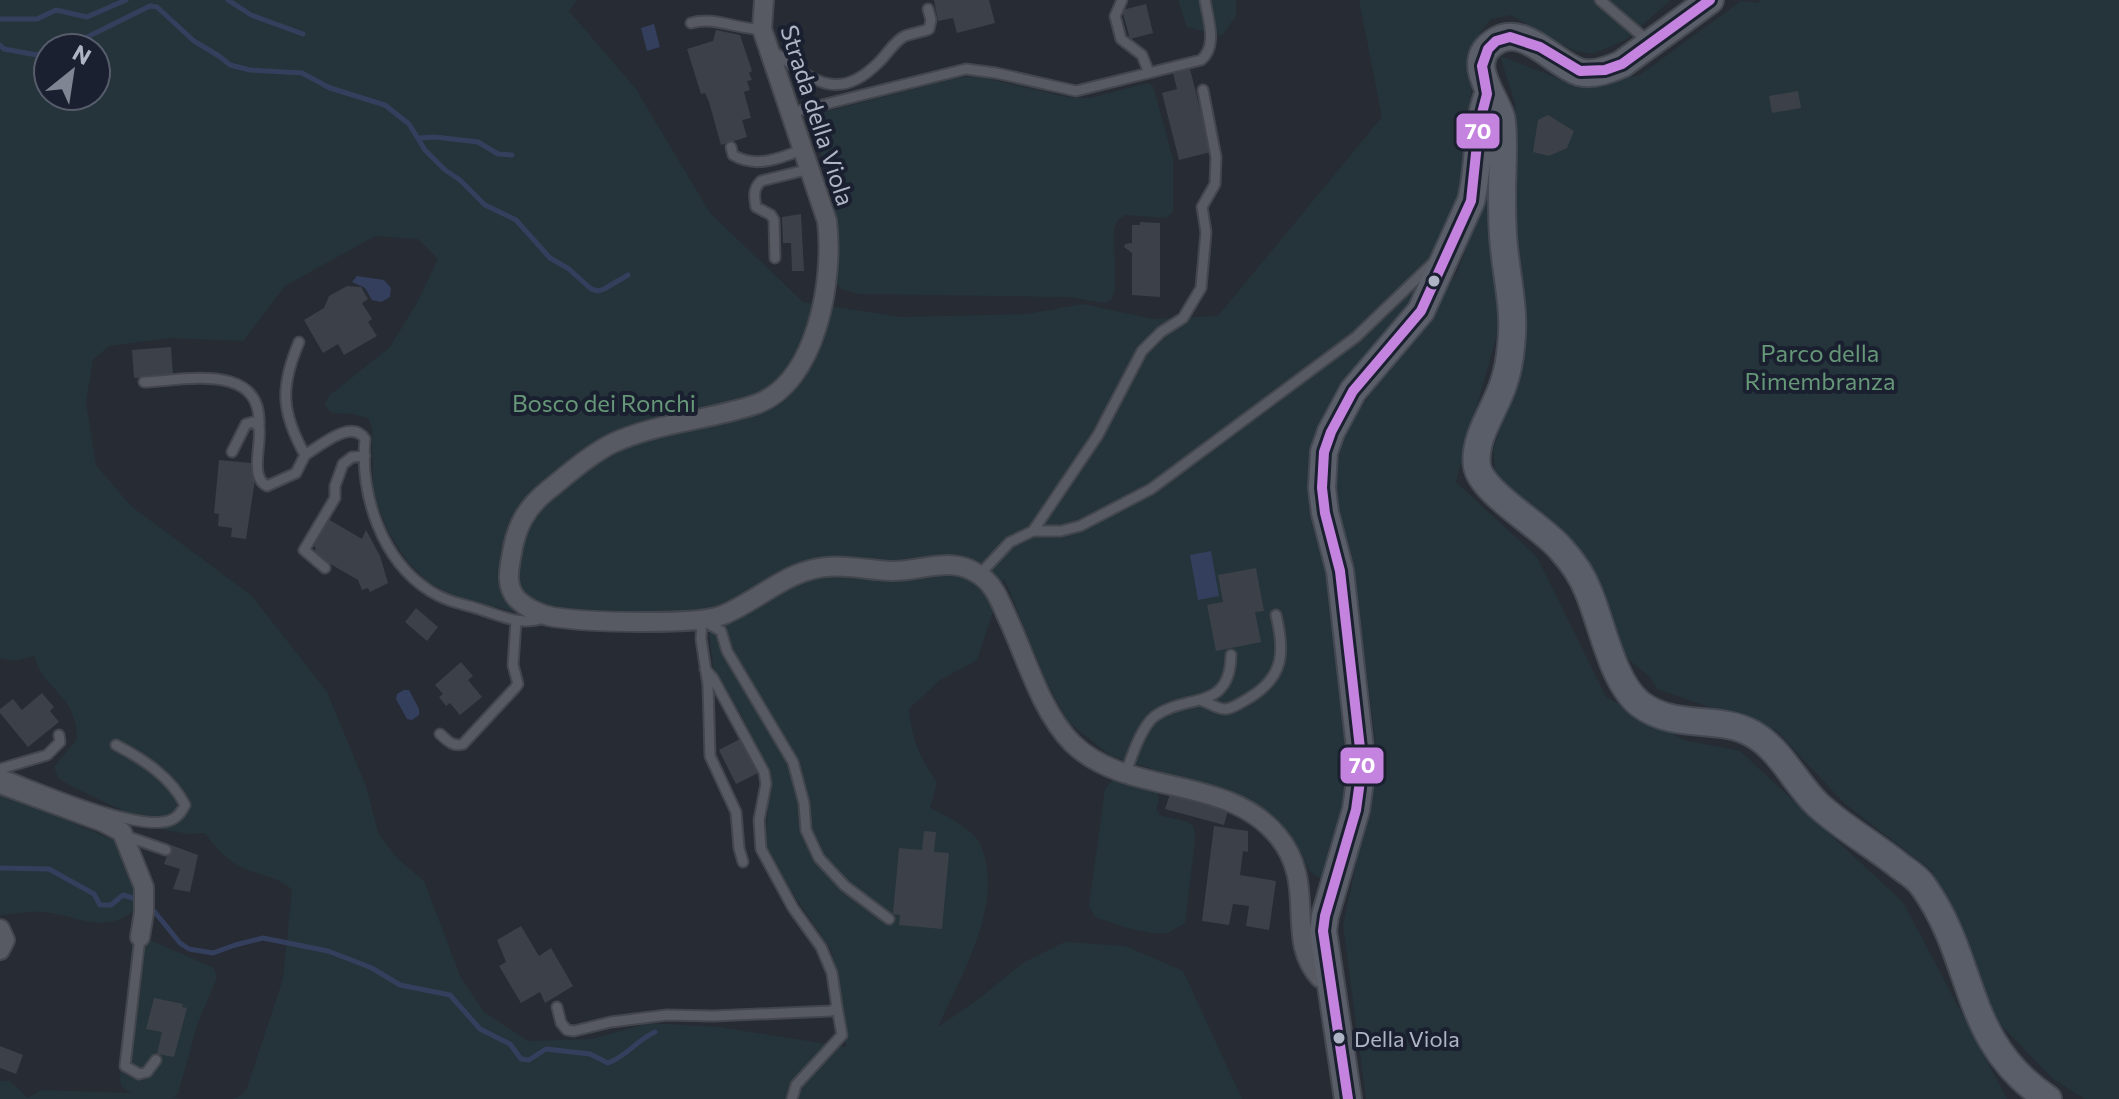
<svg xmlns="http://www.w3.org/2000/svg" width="2119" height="1099" viewBox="0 0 2119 1099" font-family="Commissioner,sans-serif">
<rect width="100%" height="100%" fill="#272b34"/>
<path fill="#24343a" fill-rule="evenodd" d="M0,0H577L569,11L636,89L710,213L803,302L901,317L1027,314L1083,304L1153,319L1218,316L1382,117L1359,0H1671L1625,40L1593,54L1572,50L1511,15L1491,19L1475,40L1464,185L1419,297L1385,343L1348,377L1311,444L1312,516L1321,530L1330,564L1353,774L1326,878L1317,877L1309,870L1295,844L1269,814L1236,795L1111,756L1068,722L1046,681L1004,578L977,660L940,680L909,709C911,737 920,759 937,782L930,808C946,816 972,828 980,844C1006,901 961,976 938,1027L976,1001L1023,963L1065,942L1125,946L1183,971L1242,1099H232L242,1095L247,1088L283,979L292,890C278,876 258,876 241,867C225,859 215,846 204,833L189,834L164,830L75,788L58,778L54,767L77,739C77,692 40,689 35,656L14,661L0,658ZM48,48H96V96H48ZM375,236L418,239L438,259L417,303L390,347L330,395L324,405L332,413L353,414L368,418L372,428L373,492L387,529L406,560L427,581L451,595L526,615L566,609L712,625L709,633L714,672L741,715L771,774L765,844L775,867L831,950L844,1017L846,1047L719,1027L649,1023L592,1039L528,1041L484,1012L461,978L424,881L397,858L378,833L366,786L327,692L252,596L131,506L96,465L86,403L93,360L109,346L169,338L243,341L285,286Z
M1178,0H1236V16L1222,36L1187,27Z
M1761,0H2119V1099H2085L2053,1079L1998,1022L1932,871L1844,803L1776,730L1657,689L1650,677L1623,655L1528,507L1495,473L1493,450L1504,416L1523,303L1516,216L1515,103L1500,56L1583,88L1640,75L1741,1L1757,3Z
M975,76L1067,97L1090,98L1148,83L1153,86L1173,159V212L1166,218L1125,215L1118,220L1114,228L1115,290L1112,299L1105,303L1068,297L859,294L841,289L835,281L837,231L831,190L812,120L817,114L956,78Z
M1490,135L1499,327L1456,482L1537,557L1606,697L1684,740L1740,751L1903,902L2007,1099H1366L1343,925L1378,763L1360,619L1334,505L1336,476L1344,431L1457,273L1480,211Z
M1120,779L1157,792L1159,800L1156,809L1159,815L1188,822L1194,827L1195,840L1185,923L1168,933H1150L1124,927L1095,917L1089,906L1105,789L1112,781Z
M0,792L118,842L135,877L138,907C105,937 81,916 44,912C31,911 13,913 0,916Z
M145,938L214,968L217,978L198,1022L178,1094L173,1097L182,1099H0V1081H10L28,1098L41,1090L131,1093L122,1087L120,1081L132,941Z"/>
<path fill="#343f5d" d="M654,24L660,47L647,51L641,28Z
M357,276L384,280L391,288L390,297L381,302L372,300L365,288L352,282Z
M1211,551L1219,596L1198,600L1190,555Z
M404,690H409L419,709V715L412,720L407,719L396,699L397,694Z"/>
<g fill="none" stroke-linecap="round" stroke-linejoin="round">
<path stroke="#343f5d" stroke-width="5" d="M228,0L251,15L303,34
M0,19H37L56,10L87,17L126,0
M0,45L4,49L37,55L48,49
M49,48L77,42L150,6L157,7L194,41L219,56L230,65L250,70L302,73L330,88L385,105L409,124L425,150L445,170L460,180L485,205L516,220L550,258L569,269L591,289L598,291L604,289L628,275
M418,138L435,137L478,142L498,154L512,155
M0,868L49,869L94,894L100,905H111L123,895L139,900
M149,905L180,943L189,949L213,953L235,945L263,938L328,951L372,968L400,985L450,995L480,1029L510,1044L521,1059L529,1060L546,1049L590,1054L608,1063C627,1056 637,1040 655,1032"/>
</g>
<path fill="#3c4049" d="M934,0H989L995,23L957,33L953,18L938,21Z
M1146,4L1153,33L1130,39L1122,10Z
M716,30L740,35L752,71L749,73L752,80L747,81L750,90L744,92L751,118L742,120L747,137L721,145L709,102L705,93L701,94L687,49L713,41Z
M1190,69L1211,152L1179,160L1162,93L1177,89L1173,73Z
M1798,91L1801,108L1772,113L1769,96Z
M1548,115L1574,131L1567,148L1549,156L1533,152L1538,120Z
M801,214L804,271H792L791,243H783L782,217Z
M1140,222L1160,223V297L1132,295V253L1124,247L1125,244L1132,243V225H1140Z
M347,286L361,287L368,299L362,303L372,319L368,322L377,336L344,355L338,344L323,353L304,320L324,308L329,296Z
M171,347L173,375L134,378L132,350Z
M219,460L251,463V472L256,473L246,539L231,537L232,528L218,526L219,514L214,513Z
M328,519L362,539L366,530L380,556L388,583L370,592L368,588L362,590L358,580L313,554L316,548L313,546Z
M1256,568L1264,611L1255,612L1261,642L1216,651L1207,605L1223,602L1218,575Z
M416,608L438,627L427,641L405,622Z
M461,662L473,676L468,680L482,697L460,715L450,703L446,706L439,697L443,694L435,685Z
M42,693L54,707L50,711L59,722L28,747L0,713V709L13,699L22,710Z
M740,739L758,773L736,784L719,750Z
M1170,794L1228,810L1224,825L1165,809Z
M1214,826L1248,831V852L1243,851L1240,875L1276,881L1269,930L1246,926L1249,906L1233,904L1229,925L1202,921Z
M924,831L936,832L934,852L949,853L942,929L899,925L900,915L893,914L899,848L922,850Z
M171,845L198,855L190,892L173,889L180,869L164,864Z
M521,926L539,956L551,948L573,986L545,1003L540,992L521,1003L499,966L506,962L497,940Z
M154,998L183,1004L182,1007L187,1008L174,1057L157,1054L162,1032L146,1029Z
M0,1046L23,1055L16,1074L0,1068Z"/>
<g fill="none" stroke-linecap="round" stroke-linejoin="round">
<defs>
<path id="lane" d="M1122,0L1115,16L1121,39L1142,55L1149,73
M1600,0L1648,41
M691,23C714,16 738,30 762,29
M773,51C811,79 837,104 878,63C887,55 894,41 905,36C913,33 922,32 929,29L931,20L928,9
M790,113L966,69L996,73L1076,91L1201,60C1218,46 1208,20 1205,0
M731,147L733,155C756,169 781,158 804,149
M775,258L774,220L771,215L756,207C754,196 753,189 761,181L810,169
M299,342C280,387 281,412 305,455C320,446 352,418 365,439C360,494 381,560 430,591C447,602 464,604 482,610C507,618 521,626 547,617
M144,382C187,380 263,362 259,427
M232,452L246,424L253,422L259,427C262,444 249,477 267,486L296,473L305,455
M1033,531H1061L1080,526L1151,489L1356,337L1434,262
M325,568L304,550L335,498V486L343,464L352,457L365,456
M980,574L1010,542L1033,531L1098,435L1142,351L1161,332L1183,318L1201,288L1206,232L1202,207L1215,184L1216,157L1203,90
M1202,701C1210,703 1219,710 1226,709C1234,708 1242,702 1249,698C1284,677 1285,652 1276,615
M440,734C447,740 452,747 463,744L515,688L518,684L513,665L516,621
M0,769L47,755L60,742L59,735
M1126,772C1132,756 1141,727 1155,716C1187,693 1230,712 1231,655
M0,774C34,786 143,836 173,819C179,816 182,811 185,805C171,777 143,759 116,745
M126,836L166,850
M743,862L739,848L736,812L710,756L708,685L701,639L702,620L721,631L727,651L793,762L804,803L806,830L819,858L845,886L889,919
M140,937L125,1066L139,1074L147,1072L156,1060
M557,1007L561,1023L567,1030L574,1031L611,1022L667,1015L713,1016L831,1011L837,1007L832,973L821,947L793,908L761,849L759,820L766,784L764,772L713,678L705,669
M792,1099L796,1085L842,1035L837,1007"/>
<path id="street" d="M764,0L762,29L827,221C834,277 818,384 754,405C708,420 657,423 613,443C589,455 567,475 547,491C526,508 516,527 512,553C509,569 505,586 517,599C526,608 541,615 553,617C585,622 696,626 723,615C753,603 779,578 810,570C837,562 864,570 891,571C921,572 950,555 978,574C995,584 1001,604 1009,621C1027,660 1041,711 1072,743C1127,797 1226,774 1277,835C1319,884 1283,938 1320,978L1331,980
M0,784L103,822L122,832L144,887V912L140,937
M0,929L5,940L0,950"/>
<path id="secondary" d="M1710,0L1622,64C1609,70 1593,76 1579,72C1553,63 1522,21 1493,43C1465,63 1495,96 1501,117C1505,133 1502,172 1502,191C1502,206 1502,221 1503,235C1505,272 1516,309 1511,346C1510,358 1508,370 1504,382C1496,409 1473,437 1477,466C1481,492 1540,525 1560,548C1571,560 1582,575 1588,591C1602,623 1612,682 1640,704C1676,731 1718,714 1753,734C1781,750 1795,783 1818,805C1843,828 1874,845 1901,867C1908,872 1918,878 1923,886C1977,961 1961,1041 2048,1099
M1348,1099L1323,931L1325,916L1356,810L1362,766L1340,571L1325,513L1322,488L1324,452L1331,432L1353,391L1421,311L1471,201C1480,166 1475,129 1488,94"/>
</defs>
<use href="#lane" stroke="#43464d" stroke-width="13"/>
<use href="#street" stroke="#43464d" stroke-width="22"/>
<use href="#secondary" stroke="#444851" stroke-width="30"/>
<use href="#lane" stroke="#575a62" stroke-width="9"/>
<use href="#street" stroke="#575a62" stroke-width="18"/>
<use href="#secondary" stroke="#5a5e68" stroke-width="26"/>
<defs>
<path id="bus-1" d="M1348,1099L1323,931L1325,916L1356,810L1362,766L1340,571L1325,513L1322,488L1324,452L1331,432L1353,391L1421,311L1471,201L1479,125L1487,94L1482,66L1488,49L1496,41L1510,37L1540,47L1580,71L1605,70L1622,64L1710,0"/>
</defs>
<use href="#bus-1" stroke="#1a202f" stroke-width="16"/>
<use href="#bus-1" stroke="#c483df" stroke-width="10"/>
</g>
<g fill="#b0b5c6" stroke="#1a202f" stroke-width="3">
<circle cx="1434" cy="281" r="7"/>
<circle cx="1339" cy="1038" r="7"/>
</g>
<g text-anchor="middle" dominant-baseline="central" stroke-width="8" stroke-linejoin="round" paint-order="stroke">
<g font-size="22" fill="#b0b5c6" stroke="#1a202f" text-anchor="start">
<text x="1354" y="1038">Della Viola</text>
</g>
<g font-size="24" fill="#b0b5c6" stroke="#1a202f">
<text transform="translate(818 115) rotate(72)">Strada della Viola</text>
</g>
<g font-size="24" fill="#669778" stroke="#1a202f">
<text x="1820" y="352">Parco della<tspan x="1820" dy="28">Rimembranza</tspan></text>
<text x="604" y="402">Bosco dei Ronchi</text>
</g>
</g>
<g stroke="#1a202f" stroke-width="3">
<rect x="1455" y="112" width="46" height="38" rx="8" fill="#c483df"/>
<rect x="1339" y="746" width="46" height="39" rx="8" fill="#c483df"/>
</g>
<g font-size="22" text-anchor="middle" font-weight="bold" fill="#fff">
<text x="1478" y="139">70</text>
<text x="1362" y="773">70</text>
</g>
<g transform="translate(72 72) rotate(30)"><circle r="38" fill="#1a202f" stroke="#565c6b" stroke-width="2"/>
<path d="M0-6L14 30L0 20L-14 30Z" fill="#808593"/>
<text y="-12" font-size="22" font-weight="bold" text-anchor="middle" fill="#b0b5c6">N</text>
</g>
</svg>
